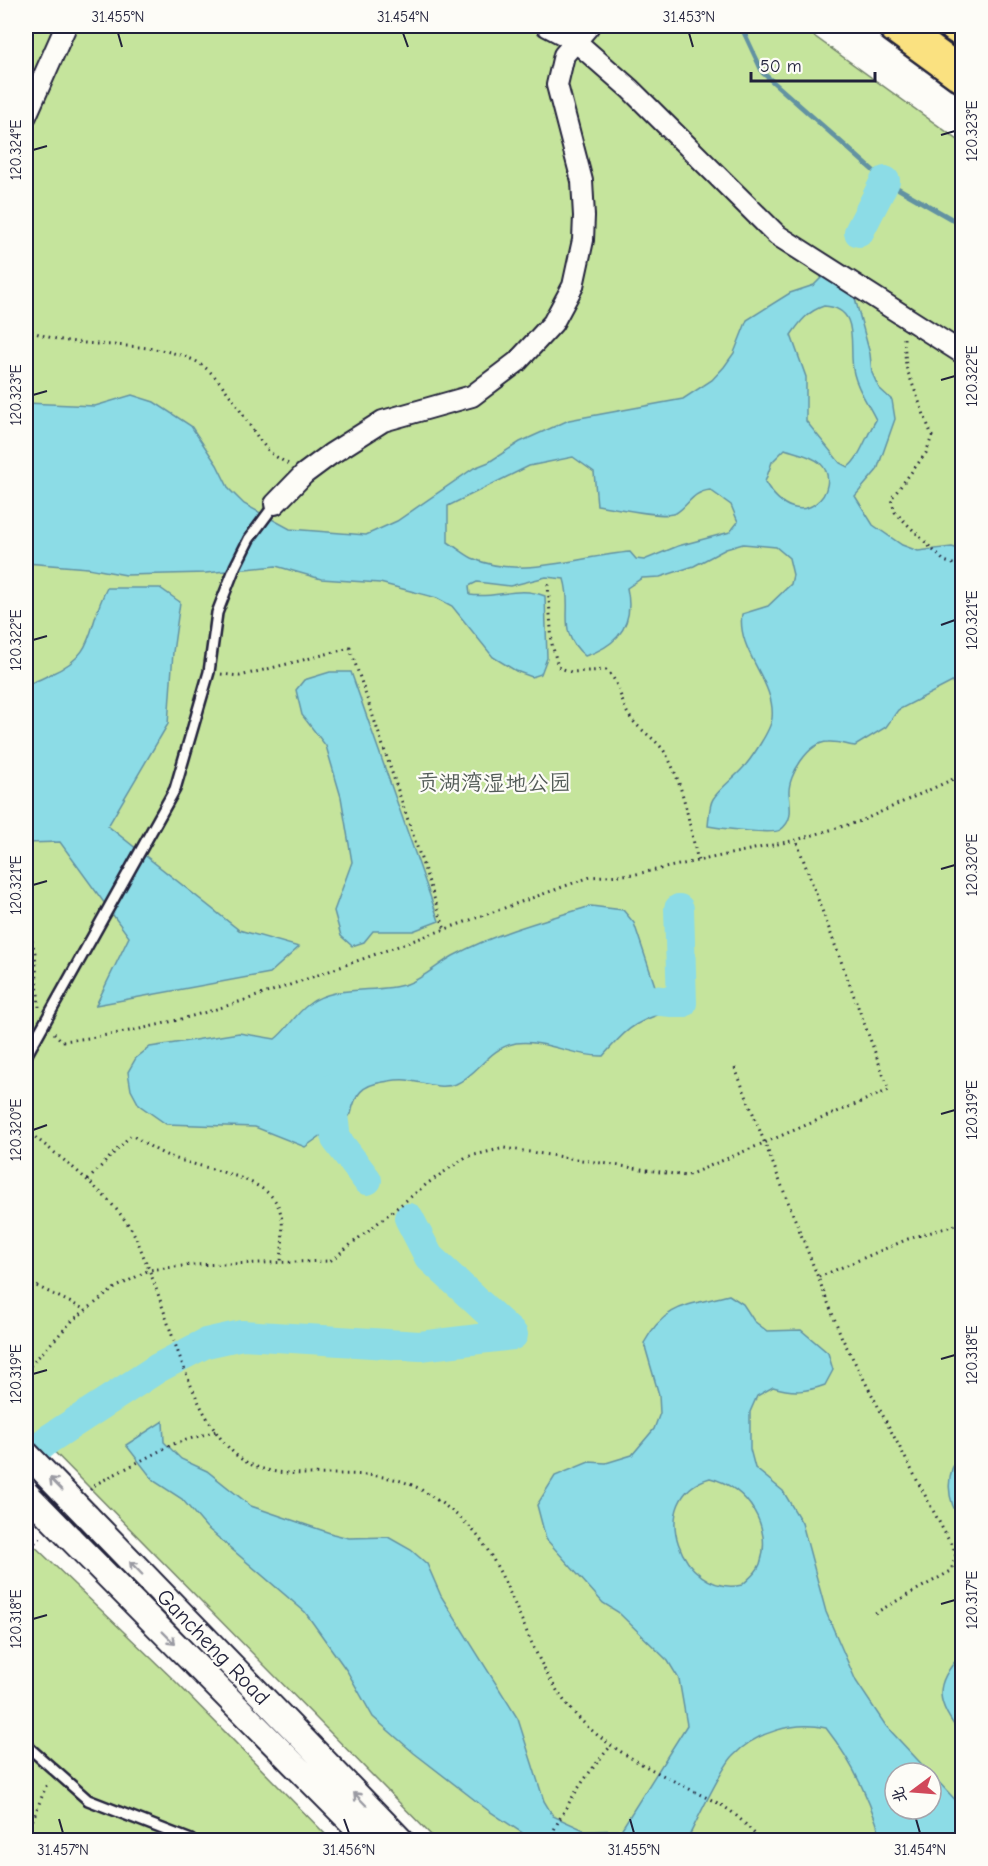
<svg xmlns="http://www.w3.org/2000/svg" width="988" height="1866" viewBox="0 0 988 1866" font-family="'Comic Neue','LXGW WenKai TC',sans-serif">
<rect width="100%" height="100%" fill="#fdfcf7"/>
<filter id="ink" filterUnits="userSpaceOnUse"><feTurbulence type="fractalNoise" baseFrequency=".0167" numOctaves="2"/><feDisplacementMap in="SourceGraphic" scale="12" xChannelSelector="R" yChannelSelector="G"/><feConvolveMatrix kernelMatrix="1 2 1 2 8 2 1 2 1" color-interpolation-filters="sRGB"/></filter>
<g filter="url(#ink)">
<path fill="#c5e49c" stroke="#74836c" stroke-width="1.5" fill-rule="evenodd" d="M26,26H800L962,143V1840H436L26,1423ZM895,1773H931V1809H895Z
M26,1538L175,1681L331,1840H26Z"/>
<path fill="#8cdce6" stroke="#6292a2" stroke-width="1.5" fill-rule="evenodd" d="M823,276L855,298L870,354L872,373L879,388L892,400L895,419L877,470L855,496L873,525L902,545L918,551L952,547L962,550V677L898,710L886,727L855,746C847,745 837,741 828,742C809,742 788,775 789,793C790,806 794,821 780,830C773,835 719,828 708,826C709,818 709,805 713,799C720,788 733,779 742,769C750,761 771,730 772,718C776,682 736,651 742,614L768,606L791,584L793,575L789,558L776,547L743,544L726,549L694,566L660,577L642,578L627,588C635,624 619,645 585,656C555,630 574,612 564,579L546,577L510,586L477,582L469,586L470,595C497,599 518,585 545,596L547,658L541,674L532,677L516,671L493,657L452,606L437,598L380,583L321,579L276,566L206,573L126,575L88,568L26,563V450L31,443L28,424L26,422V403L95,406L132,395L154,402L191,426L217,465L229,489L244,504L290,529L366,535L397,521L474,468L489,462L520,442L569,420L683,399L712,380L724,367L734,353L747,320L790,293L814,285ZM824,306C863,308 847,349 854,374C858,391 869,405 876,420C867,434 860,458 848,467L840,463L806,421V377L791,335C800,322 808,311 824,306ZM785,449C796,453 811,455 820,463C846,487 800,541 765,482L772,462ZM573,457L594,472L597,505C611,507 667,519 676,513C689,505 692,492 710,490L731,505L738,522L730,532L678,546L644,560L636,559L630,552C580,556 519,580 472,558C464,554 456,547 448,542V506L529,466Z
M107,588H160L180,602L173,652L168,724L108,826L239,930L299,947L270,973L96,1005L129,937L60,842L26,843V684C34,683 43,678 51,674C98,654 86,627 107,588Z
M330,672H351L439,921L413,931H373L364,942L352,946L341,936L334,911L352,862L341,797L326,746L302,715L296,690L304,680Z
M591,906L623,910L634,923L664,1013C633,1022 624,1032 603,1056C573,1057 545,1039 516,1043C488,1048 479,1074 456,1084C441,1090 421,1082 406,1080C398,1079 390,1081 383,1082C362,1085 355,1094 351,1114L305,1147L255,1127L166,1124L139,1105L131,1090L128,1072L136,1058L150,1047L239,1033L275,1039C288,1029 295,1014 309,1004C335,984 376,994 407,984C423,979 438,964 453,956C496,933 544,920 591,906Z
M729,1295L743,1304L754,1321L767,1331L801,1330L828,1353L833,1370L825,1385C806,1392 793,1393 773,1387L757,1396L750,1412V1449L755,1468L783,1491L802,1523L826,1612L856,1681L886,1726L930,1773H895V1809H931V1774L962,1807V1840H882C870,1800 852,1761 826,1728C794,1721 756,1732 733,1756C720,1770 697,1821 687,1840H533L489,1811L414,1753L373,1717L347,1671L305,1612L206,1527L182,1499L154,1481L126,1445L163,1421L164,1442L181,1459L207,1471L251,1506L333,1534L349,1538L388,1537L411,1550L427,1564L441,1596L518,1719L544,1801L553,1816L586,1831L621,1830L687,1725L679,1679L668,1661L618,1612L603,1603L546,1539L537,1505L555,1476L589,1462L606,1463L632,1455L654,1429L660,1413L659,1395L644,1343C666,1303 688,1306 729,1295ZM710,1478C748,1487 773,1528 760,1564C757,1573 748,1579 742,1585C681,1598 644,1497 710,1478Z
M962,1452V1522C946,1501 944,1473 962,1452Z
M962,1653V1736C936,1701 932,1687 962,1653Z"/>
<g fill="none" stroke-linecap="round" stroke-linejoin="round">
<path stroke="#6292a2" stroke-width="5" d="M741,26L763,73L885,181L962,225"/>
<path stroke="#8cdce6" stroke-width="30" d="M859,232L885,181
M620,997L682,1003L679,909
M334,1088L330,1090L336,1139L367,1180
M26,1459L49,1439L158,1368L206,1343L242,1335L420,1346L513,1335L429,1257L409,1218"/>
<defs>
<path id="service" d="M26,1056L175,789L209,672L217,613L235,567L249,539L275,504
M26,1745L88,1800L191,1840"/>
<path id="minor" d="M547,26L574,40L630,89L777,235L962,353
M26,116L66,26
M275,504L304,474L331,454L383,421L472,396L517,362L553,323L573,286L583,240L584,216L582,181L557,85L564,55L589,26"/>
<path id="tertiary" d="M87,1516L401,1840
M69,1537L369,1840"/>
<path id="motorway" d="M895,26L962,75
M956,26L962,30"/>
</defs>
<use href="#service" stroke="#22223b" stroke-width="14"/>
<use href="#minor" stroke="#22223b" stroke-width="24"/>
<use href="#tertiary" stroke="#22223b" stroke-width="28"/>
<use href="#motorway" stroke="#22223b" stroke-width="38"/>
<path stroke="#22223b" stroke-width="3" stroke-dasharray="1.5 4.5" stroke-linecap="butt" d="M26,329C78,353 139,337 191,359C223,372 245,424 267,449C273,456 282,460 290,465
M904,338L906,367L932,436L926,453L891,499L895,512L944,561L962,567
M548,584L552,644L558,667L571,672L606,670C619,680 620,700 628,714C637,729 654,737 664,751C684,783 689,825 698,861
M221,674L240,676L350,648L445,930
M26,917L35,953L39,1007
M54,1033L62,1041C169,1031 267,993 368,957C442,930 516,904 590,877L636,874L796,840L861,821L962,775
M735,1068L842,1338L956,1554L962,1555
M26,1130C62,1159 103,1188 130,1227C137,1237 141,1251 146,1262C170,1319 189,1412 235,1454C279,1494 368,1455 425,1492C447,1506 471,1524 485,1546C520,1600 532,1667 576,1715C609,1751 652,1769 695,1792C707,1798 722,1804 733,1813C743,1821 752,1831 760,1840
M88,1180L131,1135C144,1142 157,1152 171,1157C199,1168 259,1175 276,1202C286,1217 282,1245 281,1262
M819,1277L908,1239L962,1223
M26,1281L86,1310
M26,1370L73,1320L115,1288L149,1270L191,1265L330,1261L428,1183L466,1157L504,1148L686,1176L889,1090L796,840
M90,1490L96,1484L173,1444L216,1431
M26,1551L42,1536
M875,1613L951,1571L956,1554
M26,1837L48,1781
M549,1840C565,1806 585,1776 610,1747"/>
<use href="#service" stroke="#fdfcf7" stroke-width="9"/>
<use href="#minor" stroke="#fdfcf7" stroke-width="20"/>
<use href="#tertiary" stroke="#fdfcf7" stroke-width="24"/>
<use href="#motorway" stroke="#fae180" stroke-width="33"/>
<defs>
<path id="tertiary-bridge" d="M26,1453L87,1516
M26,1493L69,1537"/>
</defs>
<use href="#tertiary-bridge" stroke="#22223b" stroke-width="28" stroke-linecap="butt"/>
<use href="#tertiary-bridge" stroke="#fdfcf7" stroke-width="24"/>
</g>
<defs><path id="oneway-shaft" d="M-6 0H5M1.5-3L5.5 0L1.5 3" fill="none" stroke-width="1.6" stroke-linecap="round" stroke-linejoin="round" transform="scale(1.5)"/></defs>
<g stroke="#9a9aa2">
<use href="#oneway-shaft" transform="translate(56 1484) rotate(-134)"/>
<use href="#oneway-shaft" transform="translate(136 1568) rotate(-134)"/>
<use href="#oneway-shaft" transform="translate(169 1638) rotate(45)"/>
<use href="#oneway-shaft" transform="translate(360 1799) rotate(-134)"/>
</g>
</g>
<path fill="none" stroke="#22223b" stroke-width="2" d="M118,33L122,47M403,33L408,47M689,33L693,47M941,135L955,131M33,150L47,146M941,380L955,376M33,395L47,391M941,625L955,620M33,640L47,636M941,869L955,865M33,885L47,881M941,1114L955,1110M33,1130L47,1125M941,1359L955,1355M33,1374L47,1370M941,1604L955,1600M33,1619L47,1615M59,1819L63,1833M344,1819L349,1833M630,1819L634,1833M916,1819L920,1833"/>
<g text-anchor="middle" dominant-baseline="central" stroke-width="4.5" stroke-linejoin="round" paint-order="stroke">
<g font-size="22" fill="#535c58" stroke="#fdfcf7">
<text x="494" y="783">贡湖湾湿地公园</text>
</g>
<g font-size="22" fill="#22223b" stroke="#fdfcf7">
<text transform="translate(213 1647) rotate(46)">Gancheng Road</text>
</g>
</g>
<rect width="988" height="1866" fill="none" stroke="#fdfcf7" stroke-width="66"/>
<g transform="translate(913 1791) rotate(254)"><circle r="28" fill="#fdfcf7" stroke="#a5a5ac" stroke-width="1.5"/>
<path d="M0-4.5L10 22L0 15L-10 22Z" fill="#d1495b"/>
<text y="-9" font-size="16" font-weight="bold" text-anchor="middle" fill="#22223b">北</text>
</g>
<path d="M751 72v9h124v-9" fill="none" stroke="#22223b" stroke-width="3"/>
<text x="760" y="72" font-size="18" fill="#22223b" stroke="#fdfcf7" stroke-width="4.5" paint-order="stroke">50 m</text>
<rect x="33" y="33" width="922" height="1800" fill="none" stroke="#22223b" stroke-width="2"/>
<g font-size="15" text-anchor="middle" fill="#22223b">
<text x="118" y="22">31.455°N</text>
<text x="403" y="22">31.454°N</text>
<text x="689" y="22">31.453°N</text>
<text transform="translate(972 131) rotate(-90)" y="5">120.323°E</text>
<text transform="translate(16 150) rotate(-90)" y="5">120.324°E</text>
<text transform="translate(972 376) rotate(-90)" y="5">120.322°E</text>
<text transform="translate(16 395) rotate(-90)" y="5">120.323°E</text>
<text transform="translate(972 620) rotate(-90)" y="5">120.321°E</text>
<text transform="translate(16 640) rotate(-90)" y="5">120.322°E</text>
<text transform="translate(972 865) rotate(-90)" y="5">120.320°E</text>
<text transform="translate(16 885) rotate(-90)" y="5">120.321°E</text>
<text transform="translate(972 1110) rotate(-90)" y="5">120.319°E</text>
<text transform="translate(16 1130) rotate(-90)" y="5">120.320°E</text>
<text transform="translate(972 1355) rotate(-90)" y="5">120.318°E</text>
<text transform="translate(16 1374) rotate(-90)" y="5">120.319°E</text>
<text transform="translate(972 1600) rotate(-90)" y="5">120.317°E</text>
<text transform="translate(16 1619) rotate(-90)" y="5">120.318°E</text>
<text x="63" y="1855">31.457°N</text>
<text x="349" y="1855">31.456°N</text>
<text x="634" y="1855">31.455°N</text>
<text x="920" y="1855">31.454°N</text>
</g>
</svg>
